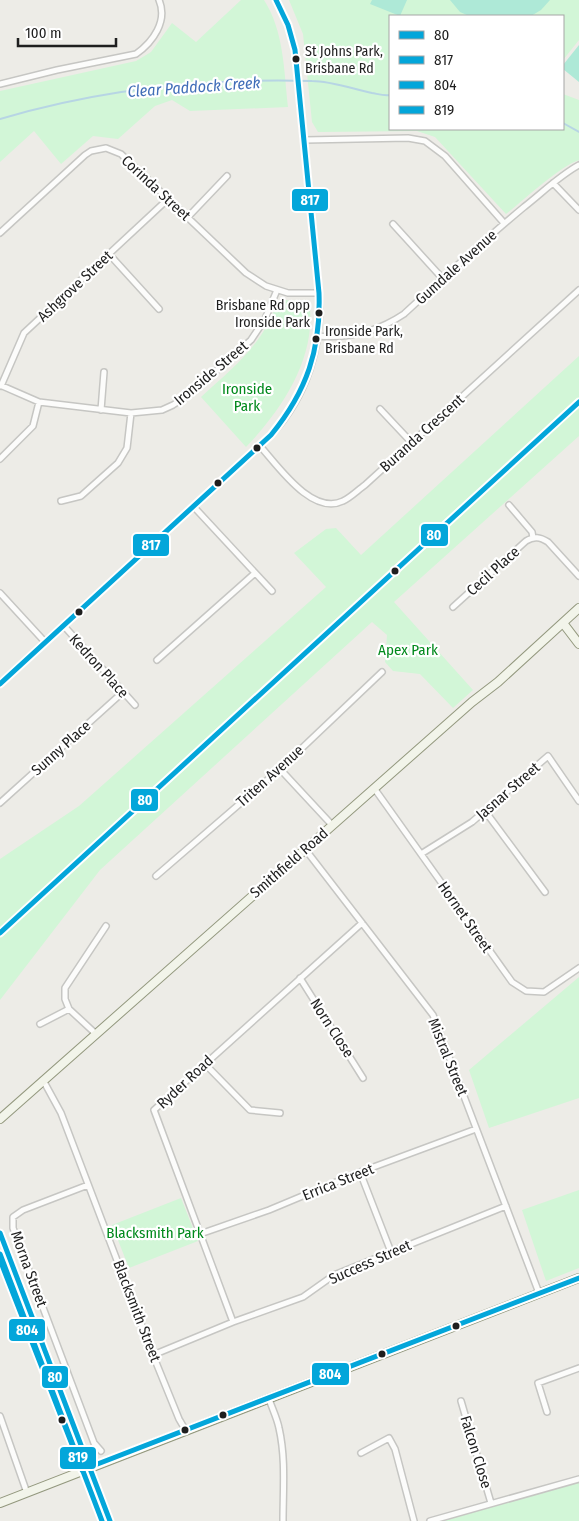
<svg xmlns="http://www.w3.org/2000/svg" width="579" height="1521" viewBox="0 0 579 1521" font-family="'Fira Sans Condensed',sans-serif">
<rect width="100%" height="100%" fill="#edece7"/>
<path fill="#d2f6d7" d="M241,0H264C284,31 284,71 288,107L190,111L172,100L155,106L118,139L93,136L61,164L34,131L0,162V91L136,61L151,52L172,23L196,42Z
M289,0H579V40L563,60V16H390V129H563V94L579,100V160C560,166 524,200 506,214L435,137L417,131L318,132L312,122L303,34Z
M278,300L309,301C318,356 282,410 246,447L201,397C234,367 264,344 278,300Z
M579,356V436L394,602L473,690L453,708L420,674L393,671L385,662L387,635L372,622L100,870L0,1000V859L79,806L326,587L294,553L326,529L336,528L361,555Z
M579,977V1098L489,1128L469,1070Z
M579,1190V1268L546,1281L522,1210Z
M181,1198L198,1241L129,1268L112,1225Z
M579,1482V1521H443Z"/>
<path fill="#aee9d7" d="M372,0H407L400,16L370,4Z
M450,0H550L541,10L531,16H469L460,12Z
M579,45V82L563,69V65Z"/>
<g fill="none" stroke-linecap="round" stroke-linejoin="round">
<path stroke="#b7d5e4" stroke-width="2" d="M0,119C101,89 207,78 312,81C331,81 353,89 372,93C378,94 384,96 390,95
M563,123L579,132"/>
<defs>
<path id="street" d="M0,84L57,70L136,54C153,42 168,21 159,0
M305,140L408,138L425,141L445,156L504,223
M553,183L579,210
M187,218L227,176
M393,224L443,279
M0,233L85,155L91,151L106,148L121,154L246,273L266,286L288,293H319
M109,254L159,309
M318,336C350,339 377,332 404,314C443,278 483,241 524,207C542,193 559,176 579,165
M0,385L39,402L131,413L162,410L173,405L190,394L251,340L265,319L277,290
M1,386L24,333L168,199
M380,409L411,442
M101,410L104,372
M260,446C278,466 312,516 343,501C350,498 358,490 365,485L579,290
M0,459L33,426L39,402
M61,501L81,496L118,463L127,448L131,413
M509,505L532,532L533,538
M194,507L272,591
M0,593L45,642
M453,607L526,541C534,536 540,537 548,542L579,576
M64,626L135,705
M157,660L255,573
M0,684L271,435C307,396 323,345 319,293L295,50L288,25L276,0
M280,769L332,825
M374,788L512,982L526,991L544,992L579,968
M0,803L123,692
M485,811L545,892
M305,849L433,1015L539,1293
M421,854L472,822L548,756L579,801
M156,876L280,769L382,672
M300,978L363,1078
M40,1024L69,1009
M96,1034L69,1009L65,999V988L106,926
M205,1064L250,1110L280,1113
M43,1080L61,1113L153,1355L179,1419L186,1431
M360,1172L391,1252
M88,1185L23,1210L13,1217V1228L94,1443L101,1451
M200,1234L269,1210L360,1172L476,1129
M0,1260L82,1470
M233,1322L154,1110L362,923
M153,1355L233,1322L303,1297L334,1275L506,1206
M269,1399C272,1408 277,1418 279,1428C286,1459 283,1490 283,1521
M461,1401L491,1503
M547,1412L538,1383L579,1368
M0,1416L27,1493
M361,1453L389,1438L395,1449L414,1521
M430,1521L579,1479"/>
<path id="secondary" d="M563,623L579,644
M0,1119L472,702L498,682L579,608
M0,1503L579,1278"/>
</defs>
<use href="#street" stroke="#c6c6c3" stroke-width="8"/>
<use href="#secondary" stroke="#93987e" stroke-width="10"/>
<use href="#street" stroke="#fcfcfb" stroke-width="5"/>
<use href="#secondary" stroke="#f2f4ea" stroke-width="8"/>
<defs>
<path id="bus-1" d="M0,933L579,402
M0,1233L110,1521"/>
<path id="bus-2" d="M0,684L271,435C307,391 321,349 319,293L295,50L288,25L276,0"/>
<path id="bus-3" d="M0,1260L82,1470
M82,1470L579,1278"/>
<path id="bus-4" d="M0,1254L102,1521"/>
</defs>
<use href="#bus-1" stroke="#fff" stroke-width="9"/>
<use href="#bus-2" stroke="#fff" stroke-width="9"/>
<use href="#bus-3" stroke="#fff" stroke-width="9"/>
<use href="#bus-4" stroke="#fff" stroke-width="9"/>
<use href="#bus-1" stroke="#03a6da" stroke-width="5"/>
<use href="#bus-2" stroke="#03a6da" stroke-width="5"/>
<use href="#bus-3" stroke="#03a6da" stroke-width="5"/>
<use href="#bus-4" stroke="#03a6da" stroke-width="5"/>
</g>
<g fill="#1f1f1f" stroke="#fff" stroke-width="2">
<circle cx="296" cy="59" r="4.5"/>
<circle cx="319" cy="313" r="4.5"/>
<circle cx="316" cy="339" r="4.5"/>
<circle cx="257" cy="448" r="4.5"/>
<circle cx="218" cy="483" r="4.5"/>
<circle cx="395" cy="571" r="4.5"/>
<circle cx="79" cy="612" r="4.5"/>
<circle cx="456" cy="1326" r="4.5"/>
<circle cx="382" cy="1354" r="4.5"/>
<circle cx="223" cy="1415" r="4.5"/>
<circle cx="62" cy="1420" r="4.5"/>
<circle cx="185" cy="1430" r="4.5"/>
</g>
<g text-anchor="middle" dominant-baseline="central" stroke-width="4.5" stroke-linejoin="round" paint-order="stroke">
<g font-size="14" fill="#1f1f1f" stroke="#fff" text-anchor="start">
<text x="305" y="51">St Johns Park,<tspan x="305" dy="17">Brisbane Rd</tspan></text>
<text x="310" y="305" text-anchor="end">Brisbane Rd opp<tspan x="310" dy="17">Ironside Park</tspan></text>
<text x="325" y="331">Ironside Park,<tspan x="325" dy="17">Brisbane Rd</tspan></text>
</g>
<g font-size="15" fill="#1f1f1f" stroke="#fff">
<text transform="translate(156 188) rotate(43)">Corinda Street</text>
<text transform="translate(456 267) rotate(-42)">Gumdale Avenue</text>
<text transform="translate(75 286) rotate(-43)">Ashgrove Street</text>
<text transform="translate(211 373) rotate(-40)">Ironside Street</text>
<text transform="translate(422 433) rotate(-42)">Buranda Crescent</text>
<text transform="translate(493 571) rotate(-42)">Cecil Place</text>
<text transform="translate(99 666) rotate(48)">Kedron Place</text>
<text transform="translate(61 748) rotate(-42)">Sunny Place</text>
<text transform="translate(270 776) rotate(-42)">Triten Avenue</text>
<text transform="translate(508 791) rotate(-41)">Jasnar Street</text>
<text transform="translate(289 863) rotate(-41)">Smithfield Road</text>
<text transform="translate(465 917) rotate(55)">Hornet Street</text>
<text transform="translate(332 1028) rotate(57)">Norn Close</text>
<text transform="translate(448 1057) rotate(68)">Mistral Street</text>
<text transform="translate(185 1082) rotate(-43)">Ryder Road</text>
<text transform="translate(338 1182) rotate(-22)">Errica Street</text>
<text transform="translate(370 1262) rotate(-24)">Success Street</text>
<text transform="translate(29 1269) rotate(70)">Morna Street</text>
<text transform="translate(137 1311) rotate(69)">Blacksmith Street</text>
<text transform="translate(476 1452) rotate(73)">Falcon Close</text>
</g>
<g font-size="15" fill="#01891c" stroke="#fff">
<text x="247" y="389">Ironside<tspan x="247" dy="17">Park</tspan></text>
<text x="408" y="650">Apex Park</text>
<text x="155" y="1233">Blacksmith Park</text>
</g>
<g font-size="16" font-style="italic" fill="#416eb8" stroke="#fff">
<text transform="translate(194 87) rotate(-4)">Clear Paddock Creek</text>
</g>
</g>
<g stroke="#fff" stroke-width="2">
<rect x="291" y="188" width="38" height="24" rx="5" fill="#03a6da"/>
<rect x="420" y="523" width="29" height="24" rx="5" fill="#03a6da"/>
<rect x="132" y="533" width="38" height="24" rx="5" fill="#03a6da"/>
<rect x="130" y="788" width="29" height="24" rx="5" fill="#03a6da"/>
<rect x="8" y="1318" width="38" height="24" rx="5" fill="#03a6da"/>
<rect x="311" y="1362" width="39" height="24" rx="5" fill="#03a6da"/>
<rect x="41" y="1365" width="28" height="24" rx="5" fill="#03a6da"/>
<rect x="59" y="1446" width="38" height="24" rx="5" fill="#03a6da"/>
</g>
<g font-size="14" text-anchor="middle" font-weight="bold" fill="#fff">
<text x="310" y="205">817</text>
<text x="434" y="540">80</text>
<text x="151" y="550">817</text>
<text x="145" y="805">80</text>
<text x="27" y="1335">804</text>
<text x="330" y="1379">804</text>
<text x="55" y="1382">80</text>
<text x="78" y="1462">819</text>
</g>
<rect x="389" y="15" width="175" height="115" fill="#ffffff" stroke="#a5a5a5"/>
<rect x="399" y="31" width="25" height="8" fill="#03a6da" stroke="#a5a5a5"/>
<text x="434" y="40" font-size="15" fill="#1f1f1f">80</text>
<rect x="399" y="56" width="25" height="8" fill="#03a6da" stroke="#a5a5a5"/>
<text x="434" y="65" font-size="15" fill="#1f1f1f">817</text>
<rect x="399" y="81" width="25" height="8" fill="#03a6da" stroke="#a5a5a5"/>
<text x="434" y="90" font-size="15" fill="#1f1f1f">804</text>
<rect x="399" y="106" width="25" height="8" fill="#03a6da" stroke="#a5a5a5"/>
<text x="434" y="115" font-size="15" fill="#1f1f1f">819</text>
<path d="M18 38v8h98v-8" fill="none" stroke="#1f1f1f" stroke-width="2.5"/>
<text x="25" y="38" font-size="15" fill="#1f1f1f" stroke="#ffffff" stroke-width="4" paint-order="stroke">100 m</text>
</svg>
